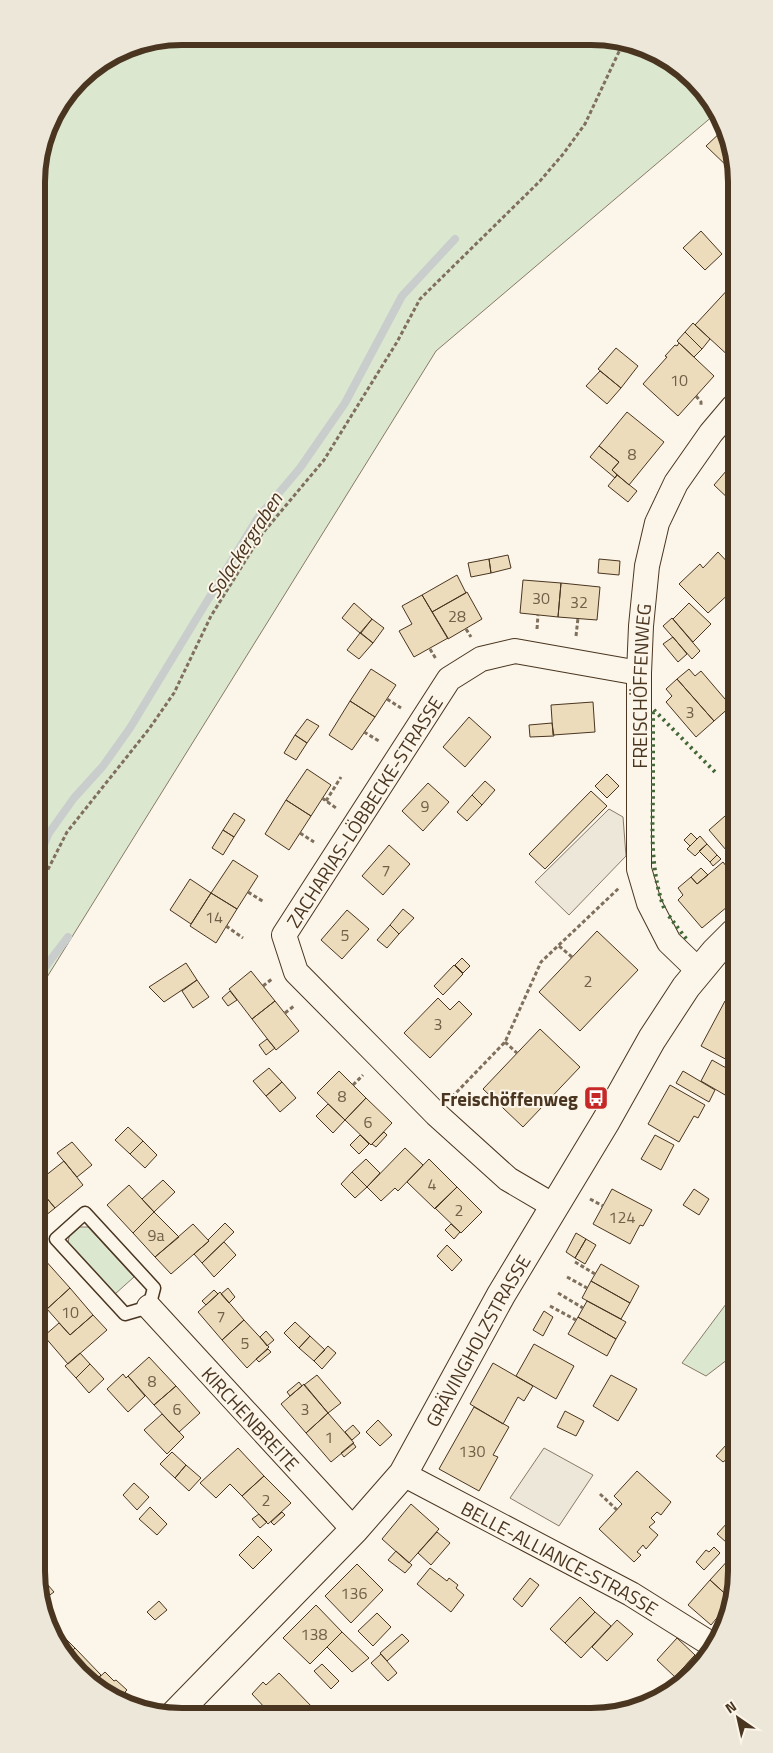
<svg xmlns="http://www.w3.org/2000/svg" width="773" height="1753" viewBox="0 0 773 1753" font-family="'Titillium Web',sans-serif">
<rect width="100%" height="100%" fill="#fbf6e9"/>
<path fill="#dce7d0" stroke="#887966" d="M182,36L619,39L687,73L714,115L436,351L39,990L37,172L51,117L86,73L126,47Z
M80,1227H88L134,1277L115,1294L68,1243L69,1237Z
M735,1292L736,1353L706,1376L682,1363Z"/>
<path fill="#ede7d9" stroke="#887966" d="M609,809L623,817L626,856L569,915L535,882Z
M544,1448L593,1475L559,1526L510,1498Z"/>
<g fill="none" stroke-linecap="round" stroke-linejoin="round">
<path stroke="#c9cecd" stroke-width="8" d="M39,856L49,833L74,798L103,766L130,728L257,519L300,468L345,403L402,296L455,239
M39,975L68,937"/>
</g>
<path fill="#ecdcbc" stroke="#4a3520" d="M723,130L732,144V167L730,169L706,146Z
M701,231L722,254L705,270L683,248Z
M732,285L733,358L732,359L695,325Z
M693,323L710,339L702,349L685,332Z
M685,332L702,349L694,357L677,341Z
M679,343L714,376L678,416L643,384L667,357L665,356L675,345L677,346Z
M616,348L638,366L621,388L598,369Z
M600,371L621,388L607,404L586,386Z
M627,412L664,442L629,485L612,470L619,462L599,446Z
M599,446L619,462L612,470L617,475L615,478L590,457Z
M733,463V503L714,485Z
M617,475L637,491L628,502L608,486Z
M718,552L733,568V590L708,613L679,584L700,564L703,568Z
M508,555L511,568L491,573L489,559Z
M489,559L491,573L471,577L468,563Z
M599,559L620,561L619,575L598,573Z
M457,575L466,593L432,612L422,595Z
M523,580L561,583L558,617L520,613Z
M561,583L600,587L597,620L558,617Z
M467,592L482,619L448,639L432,612Z
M422,595L448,638L414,657L399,631L412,624L402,606Z
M354,603L372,619L360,633L342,618Z
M689,603L711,624L693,642L673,619Z
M672,618L700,651L692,659L663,626Z
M372,619L384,628L373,643L361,633Z
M360,633L373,643L359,659L347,650Z
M673,637L687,654L678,662L663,644Z
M371,669L396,685L375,717L350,701Z
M689,669L695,676L701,671L731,706L714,721L677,679Z
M677,679L714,721L696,737L666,702L672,696L666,689Z
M350,701L375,717L352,750L329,735Z
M593,702L595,732L553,735L551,705Z
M469,717L491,737L465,767L443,747Z
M307,719L319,726L307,743L295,735Z
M552,723L554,736L530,737L529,725Z
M295,735L307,743L296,760L284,753Z
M307,769L331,785L311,816L286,800Z
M607,774L619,786L607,798L595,786Z
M485,781L495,790L482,805L472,795Z
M428,783L449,802L423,831L402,811Z
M591,791L607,806L545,869L529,854Z
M472,795L482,805L467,821L457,812Z
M286,800L311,816L289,850L265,834Z
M234,813L245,820L234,837L223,830Z
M725,816L734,826V855L732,857L709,830Z
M223,830L234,837L223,855L212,848Z
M691,833L697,839L690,846L684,840Z
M700,836L707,844L695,856L687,849Z
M707,844L717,855L710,862L699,851Z
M389,845L410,864L383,895L362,876Z
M717,855L721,859L713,866L710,862Z
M233,860L258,876L237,909L211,893Z
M723,862L734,876V901L702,928L678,900L683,895L678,888L691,877L697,884Z
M701,868L708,875L697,884L691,877Z
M190,879L211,893L191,924L170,910Z
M211,893L237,909L216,943L190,926Z
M403,909L414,918L399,934L390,925Z
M347,910L369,929L342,959L321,940Z
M390,925L399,934L387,948L377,940Z
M597,931L638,970L580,1031L539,992Z
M462,958L470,966L463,973L455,965Z
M186,963L197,980L164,1002L149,987Z
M454,965L463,974L443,995L434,986Z
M251,971L275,1001L252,1019L229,989Z
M197,980L209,997L193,1008L182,991Z
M230,991L237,1000L228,1006L222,998Z
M438,998L450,1010L459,1001L472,1014L430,1058L404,1033Z
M275,1001L299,1031L276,1050L252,1019Z
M725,1001L735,1006V1055L731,1062L701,1046Z
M540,1029L580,1067L523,1127L483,1089Z
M267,1039L275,1048L266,1055L259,1045Z
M712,1060L735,1073V1093L732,1099L701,1081Z
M269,1068L282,1082L266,1096L253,1081Z
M339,1071L366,1098L345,1120L317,1093Z
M683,1071L715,1090L709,1102L676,1083Z
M282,1082L296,1098L280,1112L266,1096Z
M670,1085L705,1105L698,1118L694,1116L679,1142L648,1124Z
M366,1098L392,1123L371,1145L345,1120Z
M328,1104L345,1120L333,1133L316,1116Z
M128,1127L143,1141L130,1154L115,1140Z
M384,1132L387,1135L376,1147L372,1144Z
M360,1135L369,1144L359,1154L350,1145Z
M655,1135L674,1145L661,1170L641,1159Z
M143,1141L157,1155L145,1168L130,1154Z
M72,1142L92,1165L77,1177L57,1153Z
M405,1148L423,1165L398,1191L395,1188L381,1201L367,1187Z
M366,1159L380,1173L367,1187L352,1172Z
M429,1159L457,1187L435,1209L407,1182Z
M64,1161L83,1185L55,1208L40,1190V1180Z
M352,1172L367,1187L355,1198L341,1184Z
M163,1180L175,1192L154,1212L142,1199Z
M129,1185L154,1212L133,1233L107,1205Z
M457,1187L482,1212L461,1233L435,1208Z
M612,1189L652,1210L643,1226L640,1225L630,1244L593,1224Z
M694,1189L709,1199L699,1215L683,1205Z
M40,1190L55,1208L40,1220Z
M154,1212L179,1237L155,1257L133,1233Z
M225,1223L234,1232L202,1263L194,1254L209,1241L208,1240Z
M193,1224L209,1241L171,1274L155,1257Z
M451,1224L460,1232L454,1239L445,1230Z
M576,1233L586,1239L575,1258L566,1252Z
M586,1239L596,1245L585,1264L575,1258Z
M224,1242L236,1255L214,1277L202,1263Z
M447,1245L462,1260L452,1271L437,1256Z
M44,1259L70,1288L47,1309L40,1301V1263Z
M601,1264L639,1286L630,1303L591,1281Z
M591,1281L630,1303L621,1319L582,1298Z
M70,1288L93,1315L70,1335L47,1309Z
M228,1288L235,1297L229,1303L221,1294Z
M214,1290L218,1294L206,1305L202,1301Z
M220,1292L244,1320L222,1340L198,1312Z
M587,1301L626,1322L616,1339L578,1317Z
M544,1311L553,1317L543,1336L533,1330Z
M93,1315L107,1330L68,1364L44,1336L59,1323L70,1335Z
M578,1317L616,1339L607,1356L568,1334Z
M244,1320L269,1347L247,1368L222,1340Z
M295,1322L310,1336L299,1348L284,1333Z
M266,1331L274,1340L267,1346L260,1337Z
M310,1336L325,1350L314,1361L299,1348Z
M534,1344L574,1366L556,1399L516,1376Z
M328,1346L336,1353L322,1369L314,1361Z
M268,1349L271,1352L259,1362L256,1359Z
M80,1353L90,1364L76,1378L65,1366Z
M149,1357L176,1386L154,1405L128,1376Z
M493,1363L533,1386L524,1401L518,1397L503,1424L470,1404Z
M90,1364L104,1379L89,1393L76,1378Z
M123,1374L126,1378L128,1376L145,1396L128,1412L107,1389Z
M317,1375L341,1403L328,1413L304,1385Z
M611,1375L637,1389L618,1421L593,1406Z
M299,1382L302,1386L290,1396L287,1392Z
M304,1384L328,1413L306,1433L281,1404Z
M176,1386L200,1413L179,1432L154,1405Z
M474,1407L509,1427L493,1455L498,1457L479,1491L439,1469Z
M565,1411L584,1421L576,1436L557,1427Z
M328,1413L354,1443L331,1462L306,1433Z
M162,1414L184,1437L167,1454L144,1430Z
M378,1420L392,1435L380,1446L366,1432Z
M353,1425L360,1433L352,1440L345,1432Z
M736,1434V1476L729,1469L733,1465L727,1459L723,1462L716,1456Z
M353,1443L356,1447L344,1457L341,1453Z
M238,1448L264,1476L242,1496L230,1484L216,1498L200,1483Z
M172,1452L186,1465L175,1478L160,1464Z
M186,1465L201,1478L189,1491L175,1478Z
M637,1471L671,1502L661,1515L657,1512L651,1518L655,1522L649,1527L658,1535L646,1549L643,1545L637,1552L641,1555L634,1562L599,1529L622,1504L614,1496Z
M264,1476L291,1503L268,1524L242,1496Z
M134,1483L149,1497L137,1510L123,1495Z
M411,1504L439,1529L409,1563L382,1539Z
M150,1507L167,1524L157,1535L139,1519Z
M282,1512L285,1515L274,1525L271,1522Z
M259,1514L267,1522L260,1528L252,1519Z
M728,1522L736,1529V1551L717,1534Z
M437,1532L450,1543L431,1565L418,1553Z
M258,1536L272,1550L253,1569L239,1555Z
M714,1547L720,1553L704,1570L696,1562L706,1550L709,1552Z
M396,1551L412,1565L405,1573L388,1560Z
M731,1557L736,1562V1581L732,1600L710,1580Z
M357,1564L383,1590L351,1623L325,1596Z
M430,1568L447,1581L449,1578L458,1585L456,1588L464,1595L451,1612L417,1584Z
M41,1577L54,1592L47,1597L41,1591Z
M530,1578L539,1585L522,1607L513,1599Z
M710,1580L732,1600L711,1625L688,1605Z
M580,1597L595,1612L565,1643L550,1629Z
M159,1601L167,1610L155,1620L147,1612Z
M316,1605L342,1632L310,1664L283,1638Z
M595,1612L611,1626L581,1658L565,1643Z
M377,1613L391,1627L373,1646L358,1631Z
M617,1620L633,1634L607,1661L592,1647Z
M49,1622L75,1648L69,1654Z
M342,1632L369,1658L352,1672L327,1647Z
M402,1634L409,1641L387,1661L380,1653Z
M677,1638L695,1655L675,1677L657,1660Z
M75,1648L101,1675L92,1684L86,1680L69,1654Z
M381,1654L397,1673L388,1681L371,1663Z
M695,1655L704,1663L682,1683L675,1677Z
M322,1664L339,1681L331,1689L314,1671Z
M105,1672L114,1681L116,1680L127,1690L125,1692L126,1694L122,1698L92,1684Z
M279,1673L314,1709L311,1713L263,1714L267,1710L252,1694L263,1682L266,1685Z
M675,1677L682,1683L672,1692L665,1695L661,1692Z
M126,1694L135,1703L134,1704L122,1698Z"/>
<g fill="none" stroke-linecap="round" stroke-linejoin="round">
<defs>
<path id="service" d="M85,1213L154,1288L149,1307L125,1314L56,1239Z"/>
<g id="minor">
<path id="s1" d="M699,971L669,942L649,903L639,869V673L641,626L647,566L657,523L676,483L711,433L733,407"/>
<path id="s2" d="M554,1206L508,1179L436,1114L377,1054L296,972L284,935L449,679L481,659L515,651L639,673"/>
<path id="s3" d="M149,1307L354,1530"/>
<path id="s4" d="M403,1474L631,1594L714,1646"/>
</g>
<g id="secondary">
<path id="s5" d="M175,1714L354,1530L403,1474L501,1295L606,1121L652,1039L686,987L715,952L734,933"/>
</g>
</defs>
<use href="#service" stroke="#4a3520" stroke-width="15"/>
<use href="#minor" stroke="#4a3520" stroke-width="26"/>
<use href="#secondary" stroke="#4a3520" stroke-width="30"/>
<path stroke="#7f6f5c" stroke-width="3" stroke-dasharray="4 2.5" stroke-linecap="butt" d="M696,396L701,402V406
M466,629L471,637
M537,629L538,615
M576,636L578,618
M430,649L436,659
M387,699L401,708
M364,732L379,741
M322,798L336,808
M326,801L341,777
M300,833L314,842
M39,887L67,832L149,729L174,693L211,616L262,534L324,460L397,342L420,299L540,181L564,153L585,124L624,41
M248,892L264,902
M226,926L243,938
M559,946L572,957
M263,986L272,979
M285,1013L294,1006
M505,1042L517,1053
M353,1085L363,1075
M452,1097L505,1042L541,962L619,888
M590,1199L603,1206
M575,1262L595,1274
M567,1277L587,1288
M558,1293L583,1308
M550,1306L576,1320
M600,1494L617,1510"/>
<use href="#service" stroke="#fbf6e9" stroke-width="12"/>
<use href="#minor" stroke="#fbf6e9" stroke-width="24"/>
<use href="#secondary" stroke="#fbf6e9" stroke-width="28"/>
<path stroke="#436837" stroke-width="4" stroke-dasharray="2.5 4" stroke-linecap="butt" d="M664,908C651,873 652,834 653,797C653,768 653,738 653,709L717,774
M669,916L687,940"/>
</g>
<defs>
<symbol id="bus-square" viewBox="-11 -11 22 22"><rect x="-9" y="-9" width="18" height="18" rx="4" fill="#c62828" stroke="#fbf6e9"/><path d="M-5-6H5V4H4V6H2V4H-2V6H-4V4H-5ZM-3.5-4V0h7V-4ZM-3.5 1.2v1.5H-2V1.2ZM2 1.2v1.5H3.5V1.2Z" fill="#fff"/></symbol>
</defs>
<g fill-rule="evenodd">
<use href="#bus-square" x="582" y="1084" width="28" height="28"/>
</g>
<g text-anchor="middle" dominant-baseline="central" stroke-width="4" stroke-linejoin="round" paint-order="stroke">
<g font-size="16" fill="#725f47">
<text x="679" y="380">10</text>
<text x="632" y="454">8</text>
<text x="541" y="598">30</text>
<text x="579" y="602">32</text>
<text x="457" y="616">28</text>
<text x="690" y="712">3</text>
<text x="425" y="806">9</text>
<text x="386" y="870">7</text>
<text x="214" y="917">14</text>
<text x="345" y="935">5</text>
<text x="588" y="981">2</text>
<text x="438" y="1024">3</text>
<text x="342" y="1096">8</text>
<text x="368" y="1122">6</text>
<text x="432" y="1184">4</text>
<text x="459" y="1210">2</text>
<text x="622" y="1217">124</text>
<text x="156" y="1235">9a</text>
<text x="70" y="1312">10</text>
<text x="221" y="1316">7</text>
<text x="245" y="1343">5</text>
<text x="152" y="1381">8</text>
<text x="177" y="1409">6</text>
<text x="305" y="1409">3</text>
<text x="329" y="1437">1</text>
<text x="472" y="1451">130</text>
<text x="266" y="1500">2</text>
<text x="354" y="1593">136</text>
<text x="314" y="1634">138</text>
</g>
<g font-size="19" fill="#4a3520" stroke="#fbf6e9">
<text stroke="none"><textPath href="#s1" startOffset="304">FREISCHÖFFENWEG</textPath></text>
<text stroke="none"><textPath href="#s2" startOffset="536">ZACHARIAS-LÖBBECKE-STRASSE</textPath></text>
<text stroke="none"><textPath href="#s5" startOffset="484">GRÄVINGHOLZSTRASSE</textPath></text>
<text stroke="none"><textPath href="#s3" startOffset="151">KIRCHENBREITE</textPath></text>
<text stroke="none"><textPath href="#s4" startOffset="178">BELLE-ALLIANCE-STRASSE</textPath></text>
</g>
<g font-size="19" font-weight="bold" fill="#4a3520" stroke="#fbf6e9" text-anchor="end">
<text x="578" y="1098">Freischöffenweg</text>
</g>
<g font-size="20" font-style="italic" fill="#4a3520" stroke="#fbf6e9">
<text transform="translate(244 545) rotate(-57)">Solackergraben</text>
</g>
</g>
<path d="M0 0H773V1753H0ZM182 45H591A137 137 0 0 1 728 182V1571A137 137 0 0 1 591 1708H182A137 137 0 0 1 45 1571V182A137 137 0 0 1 182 45Z" fill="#ede7d9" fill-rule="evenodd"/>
<path fill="none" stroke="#4a3520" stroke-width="6" d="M182 45H591A137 137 0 0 1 728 182V1571A137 137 0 0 1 591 1708H182A137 137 0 0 1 45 1571V182A137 137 0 0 1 182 45Z"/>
<g transform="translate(738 1718) rotate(326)" stroke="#fbf6e9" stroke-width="4" paint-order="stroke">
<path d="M0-4L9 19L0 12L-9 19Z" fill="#4a3520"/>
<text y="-8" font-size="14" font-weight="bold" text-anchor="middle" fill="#4a3520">N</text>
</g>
</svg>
